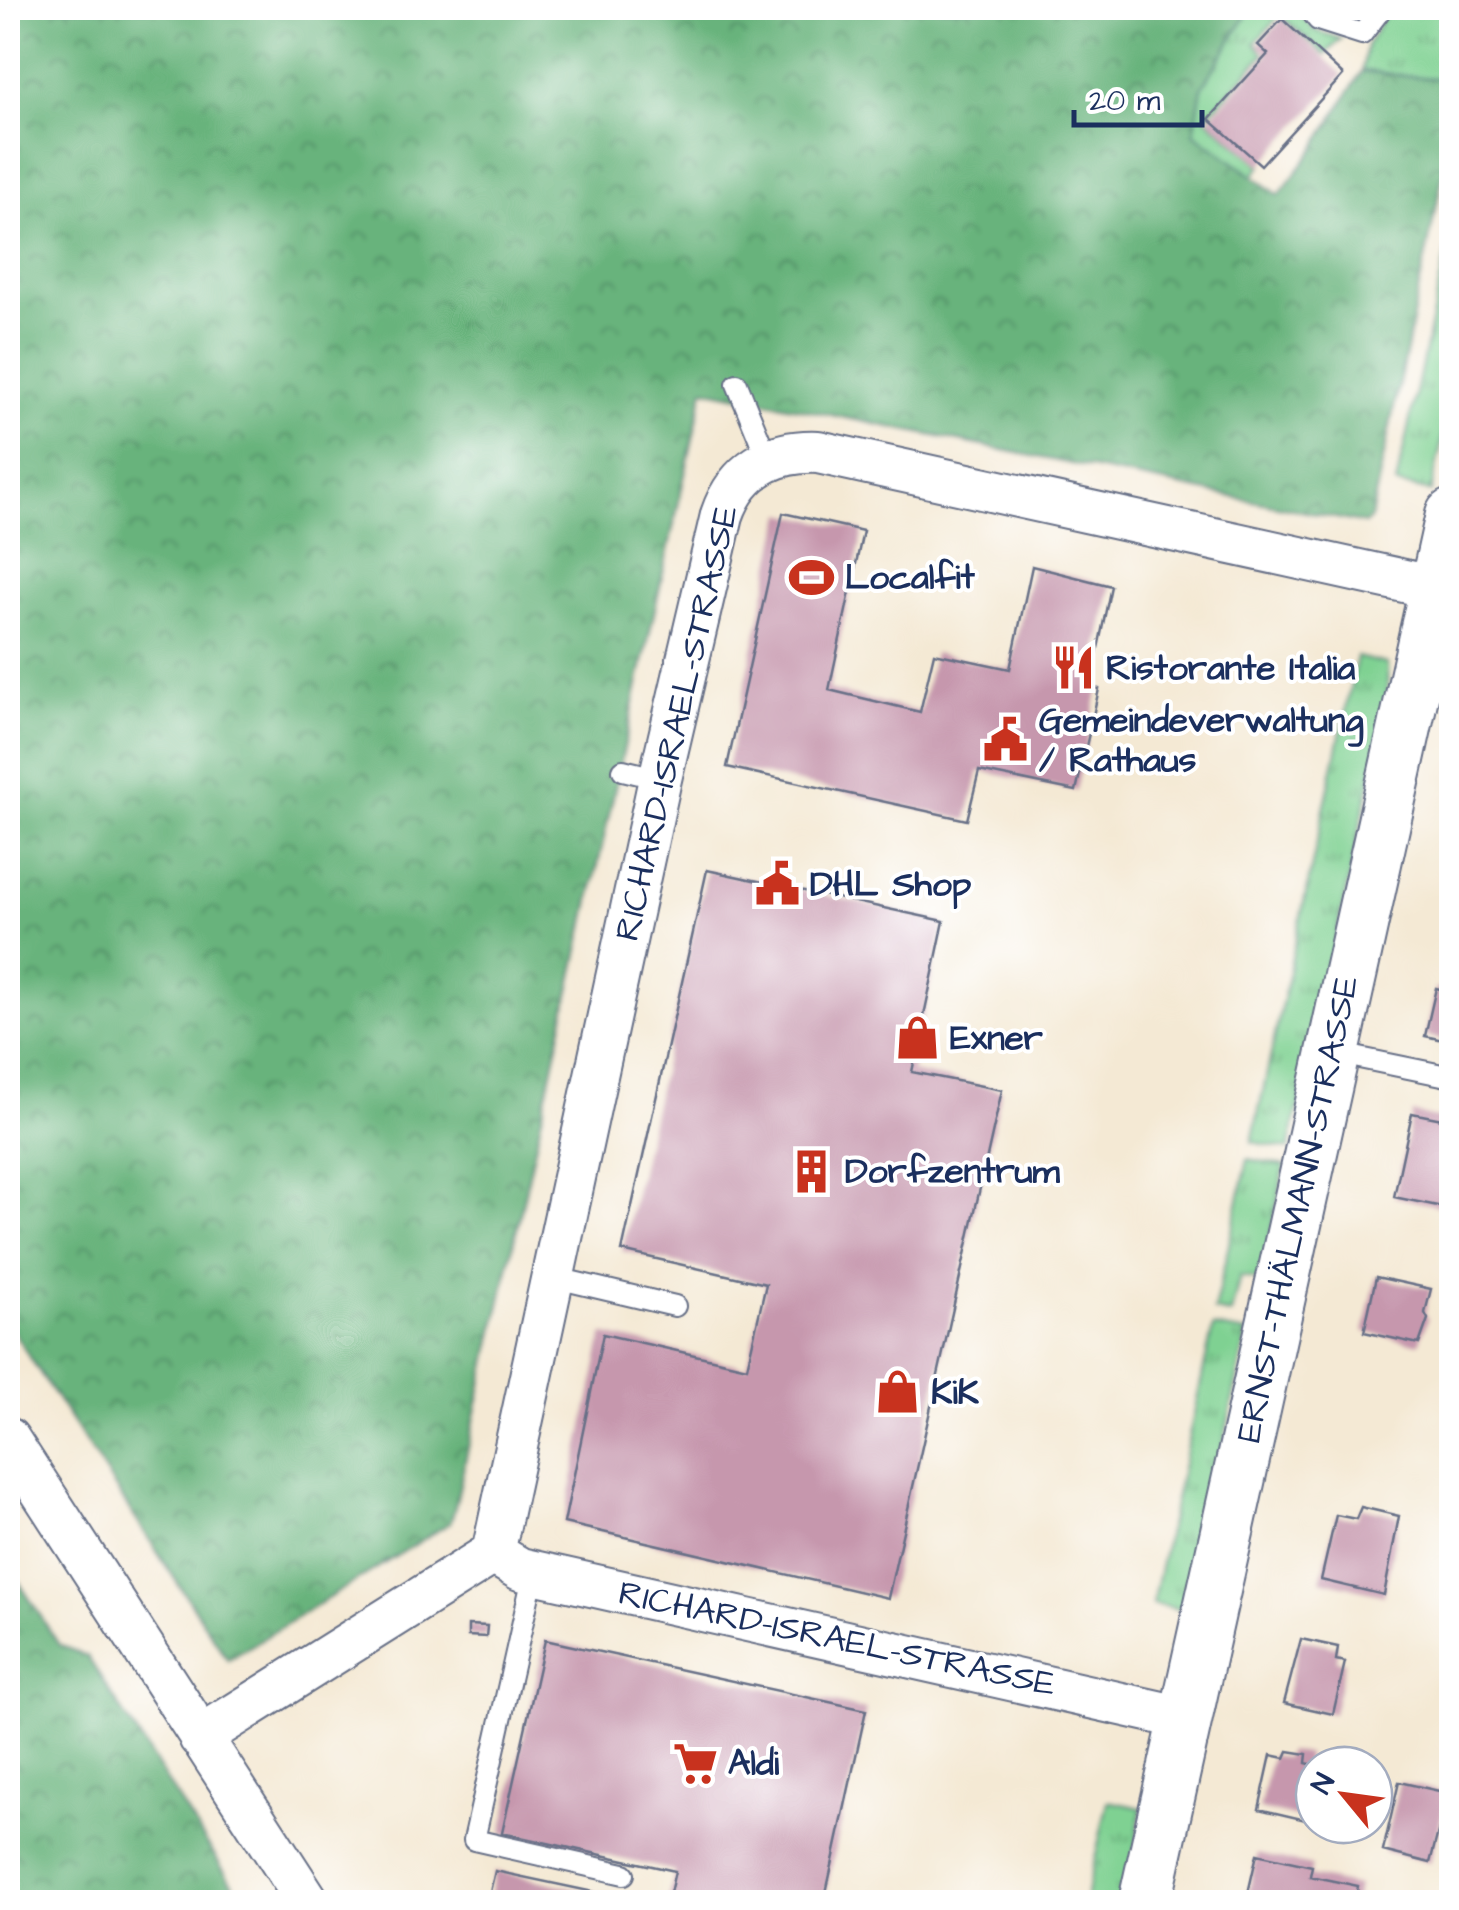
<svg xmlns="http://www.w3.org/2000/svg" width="1459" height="1910" viewBox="0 0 1459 1910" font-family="'Architects Daughter',sans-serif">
<defs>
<pattern id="grass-tufts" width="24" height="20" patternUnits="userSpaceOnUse" patternTransform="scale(2.5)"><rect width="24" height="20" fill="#7fd192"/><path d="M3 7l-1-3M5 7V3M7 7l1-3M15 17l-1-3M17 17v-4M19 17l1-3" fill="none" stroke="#67aa7a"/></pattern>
<pattern id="forest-crowns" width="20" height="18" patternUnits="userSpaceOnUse" patternTransform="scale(2.5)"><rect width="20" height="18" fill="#67b37c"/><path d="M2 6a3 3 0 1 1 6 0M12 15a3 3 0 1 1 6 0" fill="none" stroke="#549269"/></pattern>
</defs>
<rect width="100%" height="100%" fill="#fff"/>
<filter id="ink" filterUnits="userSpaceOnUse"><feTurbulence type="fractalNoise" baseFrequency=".01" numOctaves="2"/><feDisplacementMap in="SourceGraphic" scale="20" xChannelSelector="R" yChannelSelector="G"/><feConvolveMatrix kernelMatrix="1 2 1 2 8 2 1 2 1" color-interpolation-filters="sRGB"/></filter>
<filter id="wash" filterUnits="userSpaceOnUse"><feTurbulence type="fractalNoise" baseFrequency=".0048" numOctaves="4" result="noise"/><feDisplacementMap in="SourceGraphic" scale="40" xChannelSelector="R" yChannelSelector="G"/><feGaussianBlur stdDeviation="2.25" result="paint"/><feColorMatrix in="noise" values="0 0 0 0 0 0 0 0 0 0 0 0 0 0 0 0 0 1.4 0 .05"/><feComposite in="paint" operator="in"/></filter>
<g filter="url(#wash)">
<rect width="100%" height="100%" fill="#f4e9d4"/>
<path fill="url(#grass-tufts)" stroke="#4d8078" stroke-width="2.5" d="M1251,8H1295L1314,30L1341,39L1325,55L1280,15L1255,43L1264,54L1206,118L1261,165L1253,177L1194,134L1201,88Z
M1389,8H1451V80L1362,71L1367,45Z
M1451,230V398L1431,492L1396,484Z
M1357,657L1387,664L1388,701L1289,1149L1252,1142Z
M1248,1159L1285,1166L1261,1281L1240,1276L1231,1314L1214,1311Z
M1213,1327L1247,1333L1188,1611L1152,1604Z
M1108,1801L1142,1808L1125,1902H1085Z"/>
<path fill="url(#forest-crowns)" stroke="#41716d" stroke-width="2.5" d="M8,8H1251L1202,88L1194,133L1279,195L1315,148L1362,71L1451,80V136L1371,517L1365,524L704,389L454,1511L450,1523L228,1660L8,1324Z
M8,1565L59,1645L87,1656L244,1902H8Z"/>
<g id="blocks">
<path fill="#c697ad" d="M1282,19L1343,75L1261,165L1209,119L1268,54L1258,45Z
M783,513L863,531L829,690L920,712L934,653L1010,669L1032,566L1111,586L1090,687L1099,689L1076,791L979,771L967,820L727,767Z
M707,870L944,921L912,1072L1002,1090L888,1598L564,1523L603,1334L747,1367L766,1284L622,1251Z
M1436,988L1452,992V1042L1425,1036Z
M1412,1113L1452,1121V1209L1394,1197Z
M1376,1277L1431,1289L1425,1313L1428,1319L1419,1344L1364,1332Z
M1361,1507L1399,1516L1384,1595L1321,1580L1336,1515L1356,1519Z
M468,1625L487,1626L486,1637L468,1636Z
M1301,1639L1338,1647L1336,1660L1345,1662L1333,1714L1284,1703Z
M545,1640L866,1710L824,1902H668L675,1871L502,1833Z
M1288,1751L1307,1754L1306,1763L1314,1765V1822L1259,1809L1271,1755L1285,1758Z
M1399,1782L1448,1793L1430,1863L1383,1851Z
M1257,1854L1312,1866L1310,1876L1358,1886L1355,1902H1246Z
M495,1871L636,1901V1902H493L489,1896Z"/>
</g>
</g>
<g filter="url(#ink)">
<use href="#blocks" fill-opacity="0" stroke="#677087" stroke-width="2.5"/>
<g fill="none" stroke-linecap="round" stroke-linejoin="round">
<defs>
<path id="service" d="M1309,8L1318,20L1362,34L1382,8
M737,384L768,460
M623,770L660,779
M1335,1053L1452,1077
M552,1277L675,1306
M534,1572L474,1840L624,1874"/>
<path id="minor" d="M8,1439L308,1902
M493,1553L660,779L722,515C737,471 771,450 818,452L1436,588
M200,1737L493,1553L520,1569L1184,1718"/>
<path id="tertiary" d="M1145,1902L1452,515"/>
</defs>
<use href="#service" stroke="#677087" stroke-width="24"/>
<use href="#minor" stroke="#677087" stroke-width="46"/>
<use href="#tertiary" stroke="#677087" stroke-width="56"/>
<use href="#service" stroke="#fff" stroke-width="20"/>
<use href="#minor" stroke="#fff" stroke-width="42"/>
<use href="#tertiary" stroke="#fff" stroke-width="52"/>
</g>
</g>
<defs>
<symbol id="stadium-bare" viewBox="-9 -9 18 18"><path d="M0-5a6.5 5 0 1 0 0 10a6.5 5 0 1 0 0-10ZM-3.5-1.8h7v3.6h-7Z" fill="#c8321e" stroke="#fff" stroke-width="2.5" paint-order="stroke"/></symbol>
<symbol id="restaurant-bare" viewBox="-9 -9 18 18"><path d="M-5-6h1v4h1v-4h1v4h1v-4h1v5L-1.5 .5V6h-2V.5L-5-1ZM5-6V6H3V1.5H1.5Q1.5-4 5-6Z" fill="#c8321e" stroke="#fff" stroke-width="2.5" paint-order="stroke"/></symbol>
<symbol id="civic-bare" viewBox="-9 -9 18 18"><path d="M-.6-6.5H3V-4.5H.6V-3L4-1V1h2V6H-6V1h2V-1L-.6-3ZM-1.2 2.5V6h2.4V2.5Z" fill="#c8321e" stroke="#fff" stroke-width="2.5" paint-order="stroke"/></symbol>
<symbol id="shop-bare" viewBox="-9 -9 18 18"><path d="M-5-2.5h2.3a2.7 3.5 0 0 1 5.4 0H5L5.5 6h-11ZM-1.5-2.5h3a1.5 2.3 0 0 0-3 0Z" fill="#c8321e" stroke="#fff" stroke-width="2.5" paint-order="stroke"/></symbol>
<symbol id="building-bare" viewBox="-9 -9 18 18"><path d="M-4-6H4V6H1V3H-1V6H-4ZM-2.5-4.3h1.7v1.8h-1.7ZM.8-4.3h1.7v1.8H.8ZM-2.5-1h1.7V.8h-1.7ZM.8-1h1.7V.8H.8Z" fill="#c8321e" stroke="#fff" stroke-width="2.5" paint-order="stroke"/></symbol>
<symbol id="supermarket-bare" viewBox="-9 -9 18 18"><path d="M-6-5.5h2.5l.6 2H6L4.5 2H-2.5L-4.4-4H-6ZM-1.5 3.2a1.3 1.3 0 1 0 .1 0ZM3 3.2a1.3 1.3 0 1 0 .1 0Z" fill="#c8321e" stroke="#fff" stroke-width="2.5" paint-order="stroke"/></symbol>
</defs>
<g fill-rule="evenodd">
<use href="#stadium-bare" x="780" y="546" width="63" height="63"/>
<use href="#restaurant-bare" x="1042" y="636" width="63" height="63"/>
<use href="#civic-bare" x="974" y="708" width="63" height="63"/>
<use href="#civic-bare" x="746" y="852" width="63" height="63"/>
<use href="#shop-bare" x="886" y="1006" width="63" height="63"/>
<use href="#building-bare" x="780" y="1140" width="63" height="63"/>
<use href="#shop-bare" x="866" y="1360" width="63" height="63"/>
<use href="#supermarket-bare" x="664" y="1732" width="63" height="63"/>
</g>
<g text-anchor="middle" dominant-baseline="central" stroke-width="8" stroke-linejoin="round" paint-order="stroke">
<g font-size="35" font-weight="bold" fill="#1b2f5e" stroke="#fff" text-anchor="start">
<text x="845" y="577">Localfit</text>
<text x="1106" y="668">Ristorante Italia</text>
<text x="1039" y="720">Gemeindeverwaltung<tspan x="1039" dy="40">/ Rathaus</tspan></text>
<text x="810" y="884">DHL Shop</text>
<text x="950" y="1038">Exner</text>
<text x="845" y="1171">Dorfzentrum</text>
<text x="931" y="1392">KiK</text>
<text x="728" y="1763">Aldi</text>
</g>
<g font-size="35" fill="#1b2f5e" stroke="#fff">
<text transform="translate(677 723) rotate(-77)">RICHARD-ISRAEL-STRASSE</text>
<text transform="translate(1298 1209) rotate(-78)">ERNST-THÄLMANN-STRASSE</text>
<text transform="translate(837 1639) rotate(12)">RICHARD-ISRAEL-STRASSE</text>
</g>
</g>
<rect width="1459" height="1910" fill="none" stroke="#fff" stroke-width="40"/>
<g transform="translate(1344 1795) rotate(299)"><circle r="48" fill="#ffffff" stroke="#a4acbf" stroke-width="2.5"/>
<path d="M0-8L18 38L0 25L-18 38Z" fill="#c8321e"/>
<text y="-15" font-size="28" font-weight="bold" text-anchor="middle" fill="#1b2f5e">N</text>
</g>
<path d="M1074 110v15h128v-15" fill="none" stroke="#1b2f5e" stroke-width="5"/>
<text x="1089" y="110" font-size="30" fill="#1b2f5e" stroke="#ffffff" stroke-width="8" paint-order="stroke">20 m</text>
</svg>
